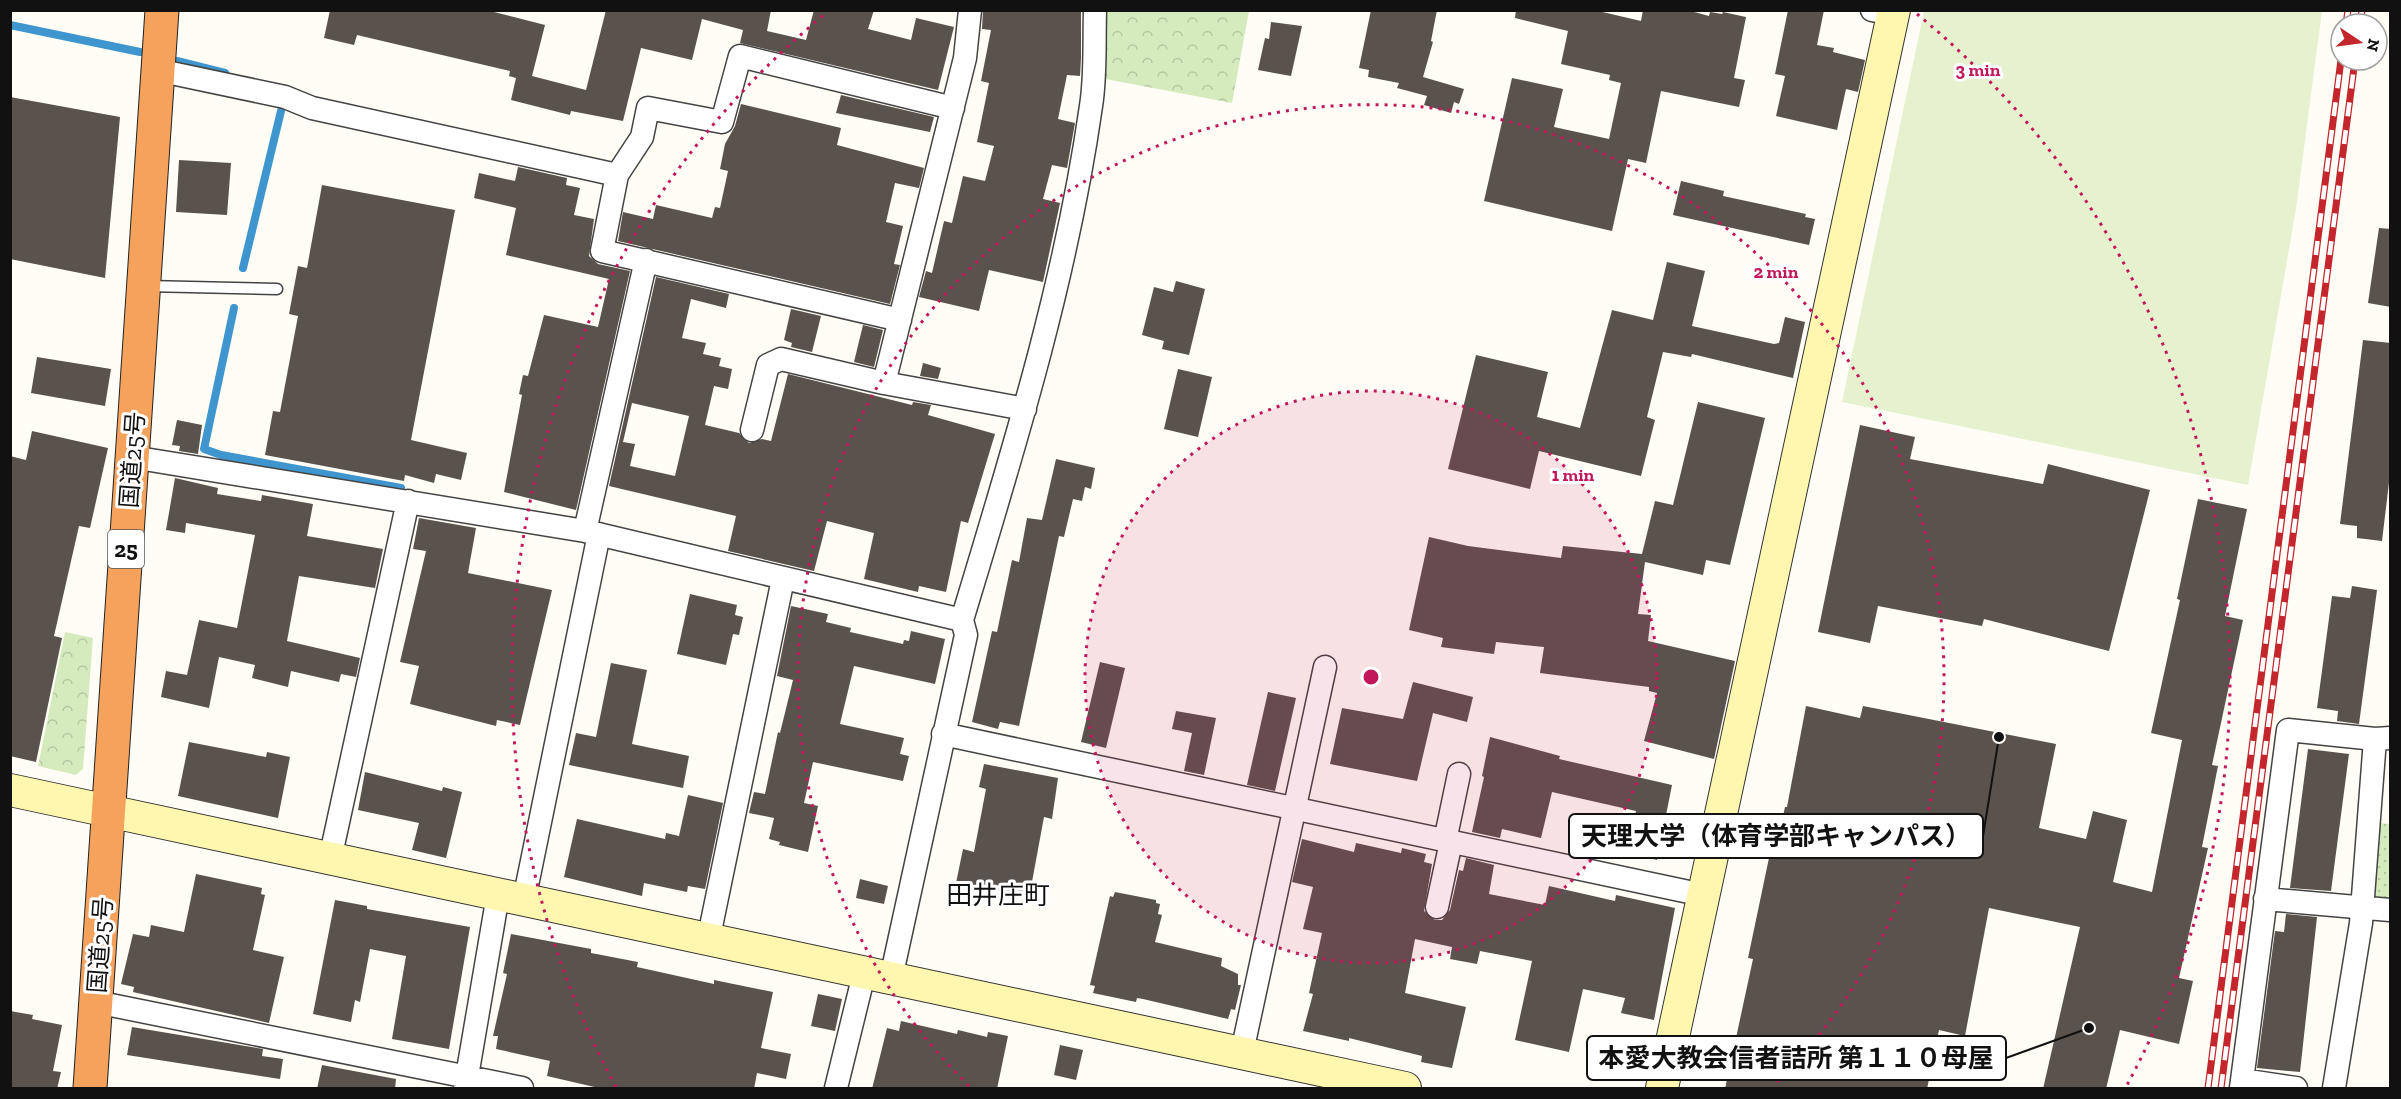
<svg xmlns="http://www.w3.org/2000/svg" width="2401" height="1099" viewBox="0 0 2401 1099" font-family="'Zilla Slab','Noto Sans JP',serif">
<defs>
<pattern id="grass-dots" width="8" height="8" patternUnits="userSpaceOnUse" patternTransform="scale(1.5)"><rect width="8" height="8" fill="#d5ebbd"/><path d="M2 2h.1M6 6h.1" fill="none" stroke="#b6c8a1" stroke-width="1.8" stroke-linecap="round"/></pattern>
<pattern id="park-crowns" width="20" height="18" patternUnits="userSpaceOnUse" patternTransform="scale(1.5)"><rect width="20" height="18" fill="#d5ebbd"/><path d="M2 6a3 3 0 1 1 6 0M12 15a3 3 0 1 1 6 0" fill="none" stroke="#b6c8a1"/></pattern>
</defs>
<rect width="100%" height="100%" fill="#fffdf5"/>
<path fill="url(#grass-dots)" d="M2378,823L2390,824V900L2369,899Z"/>
<path fill="url(#park-crowns)" d="M1105,11H1249L1232,103L1100,78Z
M65,632L93,638L83,769L76,775L38,766Z"/>
<path fill="#e6f2cf" d="M1924,11H2322L2296,209L2248,485L1842,402Z"/>
<g fill="none" stroke-linecap="round" stroke-linejoin="round">
<path stroke="#3f96cf" stroke-width="8" d="M10,25L140,52
M177,61L225,73
M243,268L281,111
M234,308L204,449L221,455L401,488"/>
</g>
<path fill="#5a524d" fill-rule="evenodd" d="M330,10H486L545,25L532,76L586,90L606,10H771L767,31L806,40L814,10H874L868,29L911,40L916,18L954,27L938,90L740,43L743,30L702,19L692,60L641,48L623,121L571,111L570,115L511,100L516,78L509,76L510,71L357,35L354,45L324,38Z
M983,10H1081V58L1080,76L1067,75L1058,119L1075,123L1067,168L1052,165L1043,199L1060,203L1043,282L989,270L979,311L919,297L926,271L932,273L944,221L952,223L963,176L985,181L994,146L977,142L989,83L981,81L991,30L982,29Z
M1371,10H1437L1431,41L1433,42L1423,77L1464,89L1459,104L1454,102L1451,113L1424,105L1427,96L1397,88L1399,83L1368,77L1369,70L1359,68Z
M1516,10H1594L1641,21L1643,10H1687L1709,16L1710,12L1722,14L1723,12L1746,17L1734,78L1745,80L1739,107L1661,91L1646,163L1628,159L1612,231L1484,201L1512,78L1563,89L1554,127L1609,139L1621,83L1609,80L1610,75L1561,64L1568,31L1515,18Z
M1788,10H1824L1817,45L1834,48L1833,52L1865,60L1858,92L1846,89L1837,130L1776,116L1785,76L1775,74Z
M1271,22L1302,26L1291,76L1258,70L1265,38L1269,39Z
M841,95L934,117L930,132L836,113Z
M10,97L120,117L105,278L10,259Z
M741,104L841,128L837,145L924,168L919,188L895,183L886,222L903,226L894,264L900,265L890,304L618,241L623,212L653,219L656,205L712,218L715,207L720,208L728,171L720,169L725,144L735,126Z
M179,160L231,163L227,215L176,212Z
M518,167L567,178L566,185L580,188L574,215L594,219L589,256L598,264L630,271L576,510L504,492L522,395L519,394L523,375L528,376L544,315L598,327L609,279L506,255L516,208L474,198L479,173L515,181Z
M1681,181L1724,191L1723,196L1806,214L1805,217L1815,219L1809,245L1673,215Z
M322,185L455,210L411,440L467,453L461,480L436,474L434,483L405,475L404,481L265,455L273,411L280,412L298,316L289,314L298,266L307,268Z
M2379,228L2391,229V307L2368,303Z
M1667,262L1705,271L1692,326L1774,344L1779,343L1785,317L1805,322L1793,378L1692,354L1691,357L1663,352L1647,417L1655,420L1641,476L1539,451L1530,489L1448,469L1476,355L1548,372L1537,417L1580,428L1612,310L1653,320Z
M656,277L729,294L726,308L691,299L682,338L706,343L703,354L721,358L719,366L732,369L728,389L714,386L705,425L739,433L749,443L762,439L771,441L788,374L912,405L913,402L931,405L928,415L995,434L968,523L961,521L946,592L919,586L918,592L864,579L874,533L827,521L814,571L728,551L736,516L609,486ZM632,403L689,416L675,476L630,466L635,444L623,442Z
M1176,281L1205,289L1189,355L1162,349L1164,341L1142,335L1154,287L1173,292Z
M791,309L821,316L812,352L791,347L792,343L784,340Z
M863,325L883,330L874,367L854,362Z
M2363,340L2391,343V466L2382,541L2357,538V526L2340,524Z
M37,357L111,369L105,406L31,393Z
M923,363L941,368L938,379L920,376Z
M1178,369L1212,377L1198,437L1164,429Z
M1698,402L1765,418L1730,565L1706,560L1703,575L1645,562L1638,614L1651,615L1648,641L1735,661L1714,759L1644,741L1657,693L1649,691V687L1540,673L1544,647L1496,642L1494,654L1441,647L1443,638L1409,630L1429,537L1468,546L1561,558L1563,546L1642,554L1655,501L1673,505Z
M177,420L202,425L198,454L179,451L180,446L172,445Z
M1860,425L1915,437L1910,459L2043,484L2048,464L2150,490L2109,651L1984,619L1982,626L1878,606L1870,643L1818,632Z
M32,431L108,448L90,528L79,526L54,636L62,638L36,762L10,756V456L26,460Z
M1056,459L1095,468L1091,489L1085,487L1082,501L1073,499L1064,537L1059,536L1019,726L1000,722L998,729L972,722L992,631L997,632L1012,560L1019,562L1027,518L1042,520Z
M175,478L218,488L217,494L261,501L262,495L313,504L307,536L383,549L375,588L299,576L287,641L360,658L356,677L341,674L339,682L291,671L288,687L252,678L255,665L219,657L209,708L161,697L166,671L187,675L199,620L237,628L255,535L186,523L185,533L166,530Z
M2198,499L2247,509L2225,616L2243,620L2212,765L2218,766L2202,847L2208,848L2179,978L2193,981L2179,1044L2120,1030L2106,1089H2043L2080,927L1989,908L1965,1036L1939,1030L1927,1089H1725L1753,959L1748,958L1778,815L1783,816L1785,807H1787L1806,706L1860,718L1863,706L2056,744L2039,828L2086,839L2093,811L2127,820L2113,882L2152,892L2182,740L2151,733L2180,600L2177,599Z
M419,518L476,528L468,573L552,590L520,725L497,720L496,726L410,704L419,666L400,662L426,551L413,549Z
M2352,586L2377,590L2359,724L2337,721L2338,711L2317,708L2332,596L2350,598Z
M690,594L737,605L735,615L743,617L739,635L733,634L726,665L677,654Z
M791,606L828,614L826,622L851,628L850,632L903,644L904,640L909,641L911,631L945,639L935,684L854,666L840,724L904,738L900,754L909,756L903,781L813,762L804,803L818,806L808,852L779,845L780,842L769,839L774,818L749,813L754,792L765,794L778,732L780,733L793,680L777,676Z
M1100,662L1125,668L1106,748L1081,742Z
M611,663L647,670L632,744L689,756L683,788L569,765L576,733L596,737Z
M1413,682L1473,697L1467,722L1433,713L1417,781L1330,764L1342,708L1403,719Z
M1268,692L1296,698L1275,791L1247,785Z
M1176,711L1216,718L1204,775L1184,771L1192,733L1172,729Z
M1490,737L1560,756L1559,759L1672,785L1657,860L1627,853L1636,811L1552,792L1541,838L1502,829L1500,838L1472,832L1484,777L1482,776Z
M189,742L266,757L267,752L290,757L278,818L178,796Z
M2308,749L2349,754L2331,891L2290,888Z
M984,764L1058,778L1052,819L1044,817L1029,898L956,883L963,849L974,852L986,789L979,787Z
M365,772L442,791L443,787L462,792L446,858L412,850L419,823L358,810Z
M688,795L723,803L705,889L688,886L687,892L644,883L642,896L564,877L577,819L665,839L666,833L679,836Z
M1302,839L1354,852L1356,843L1401,853L1402,848L1426,854L1424,862L1432,864L1424,911L1435,920H1442L1450,910L1459,870L1463,871L1466,858L1494,865L1489,894L1545,905L1549,886L1615,901L1616,895L1675,908L1654,1020L1621,1013L1625,998L1583,989L1569,1052L1515,1040L1532,961L1480,951L1477,964L1450,959L1452,947L1415,939L1405,993L1466,1007L1452,1068L1421,1062L1422,1056L1349,1038V1041L1303,1031L1313,994L1309,993L1322,933L1303,929L1313,887L1292,882Z
M196,874L262,888L261,894L265,895L253,950L284,957L269,1023L133,992L134,987L121,984L133,934L149,937L151,925L184,932Z
M860,879L888,886L884,904L856,898Z
M1115,892L1156,900V903L1160,904L1158,914L1162,915L1155,942L1222,958L1221,966L1238,974V985H1241L1235,1010L1231,1009L1228,1019L1143,999L1137,998L1136,1002L1093,993L1095,986L1090,985L1110,896L1113,897Z
M335,900L367,906V909L470,927L449,1049L392,1039L406,956L370,949L360,1002L355,1000L351,1022L313,1014Z
M2286,914L2317,917L2300,1072L2257,1068L2275,931L2284,932Z
M511,934L591,949V953L638,962L637,967L714,984V980L773,992L761,1048L791,1054L786,1079L757,1073L754,1089H603L547,1076L550,1061L496,1049L498,1036H493L507,974L503,973Z
M818,994L842,999L835,1031L811,1026Z
M10,1011L33,1015L32,1019L62,1025L53,1071L61,1072L57,1089H10Z
M901,1021L957,1034L958,1030L987,1037L988,1032L1008,1036L997,1089H872L887,1028L899,1031Z
M132,1027L263,1049L262,1056L283,1059L280,1079L127,1055Z
M1060,1045L1083,1050L1076,1080L1054,1075Z
M322,1065L396,1079L395,1089H317Z"/>
<g fill="none" stroke-linecap="round" stroke-linejoin="round">
<defs>
<path id="lane" d="M146,286L277,289"/>
<path id="street" d="M970,10L965,58L884,383L1025,409
M1872,10L1893,14
M157,70L285,97L312,108L617,175
M900,320L602,251L617,175L642,137L648,108L722,122L740,56L953,108
M752,430L768,365L781,359L884,383
M132,457L585,531L962,620
M585,531L646,260
M943,734L1703,895
M1445,841L1459,774
M330,859L408,501
M2265,899L2390,910
M524,900L599,534
M1437,907L1451,842
M708,941L783,579
M891,978L966,635L962,620C1013,451 1066,282 1091,106C1096,75 1094,42 1095,10
M96,1002L522,1088
M1242,1052L1325,667
M2242,1080L2296,1088
M465,1088L498,895
M836,1088L864,974
M2241,1088L2288,730L2375,739
M2334,1088L2361,923L2375,739L2390,738"/>
<path id="secondary" d="M10,790L1405,1088
M1662,1088L1894,10"/>
<path id="highway" d="M90,1088L162,10"/>
</defs>
<use href="#lane" stroke="#444" stroke-width="13"/>
<use href="#street" stroke="#444" stroke-width="25"/>
<use href="#secondary" stroke="#333" stroke-width="34"/>
<use href="#highway" stroke="#222" stroke-width="35"/>
<use href="#lane" stroke="#fff" stroke-width="10"/>
<use href="#street" stroke="#fff" stroke-width="22"/>
<use href="#secondary" stroke="#fff6b0" stroke-width="32"/>
<use href="#highway" stroke="#f5a25d" stroke-width="33"/>
<defs>
<path id="rail" d="M2346,24L2348,10
M2360,24L2362,10
M2208,1088L2341,60
M2221,1088L2355,60"/>
</defs>
<use href="#rail" stroke="#c4262e" stroke-width="7"/>
<use href="#rail" stroke="#fff" stroke-width="4.5" stroke-dasharray="14" stroke-linecap="butt"/>
</g>
<circle cx="1371" cy="677" r="286" fill="#c2185b" fill-opacity=".12"/>
<g fill="none" stroke="#c2185b" stroke-width="3" stroke-dasharray="3 6">
<circle cx="1371" cy="677" r="286"/>
<path d="M969 1086A573 573 0 1 1 1773 1086"/>
<path d="M616 1087A859 859 0 0 1 825 14M1917 14A859 859 0 0 1 2126 1087"/>
</g>
<g text-anchor="middle" dominant-baseline="central" stroke-width="6" stroke-linejoin="round" paint-order="stroke">
<rect fill="#fff" stroke="#585858" stroke-width="1.5" x="108" y="530" width="36" height="38" rx="4.5"/>
<g font-size="22" font-weight="bold" fill="#111">
<text x="126" y="549">25</text>
</g>
<g font-size="24" fill="#111" stroke="#fff">
<text transform="translate(132 460) rotate(-86)">国道25号</text>
<text transform="translate(100 945) rotate(-86)">国道25号</text>
</g>
<g font-size="26" fill="#111" stroke="#fff">
<text x="998" y="895">田井庄町</text>
</g>
</g>
<circle cx="1371" cy="677" r="9" fill="#c2185b" stroke="#fff" stroke-width="3"/>
<g font-size="18" text-anchor="middle" font-weight="bold" fill="#c2185b" stroke="#fff" stroke-width="6" stroke-linejoin="round" paint-order="stroke">
<text x="1978" y="76">3 min</text>
<text x="1776" y="278">2 min</text>
<text x="1573" y="481">1 min</text>
</g>
<path fill="none" stroke="#111" stroke-width="2" d="M1999 737L1983 836M2089 1028L2006 1058"/>
<g fill="#111" stroke="#fff" stroke-width="2">
<circle cx="1999" cy="737" r="6"/>
<circle cx="2089" cy="1028" r="6"/>
</g>
<g fill="#fff" stroke="#111" stroke-width="2">
<rect x="1569" y="814" width="414" height="44" rx="6"/>
<rect x="1587" y="1036" width="419" height="44" rx="6"/>
</g>
<g font-size="26" text-anchor="middle" font-weight="bold" fill="#111">
<text x="1776" y="845">天理大学（体育学部キャンパス）</text>
<text x="1796" y="1067">本愛大教会信者詰所 第１１０母屋</text>
</g>
<rect width="2401" height="1099" fill="none" stroke="#111111" stroke-width="24"/>
<g transform="translate(2359 42) rotate(103)"><circle r="28" fill="#ffffff" stroke="#a0a0a0" stroke-width="1.5"/>
<path d="M0-4.5L10 22L0 15L-10 22Z" fill="#c4262e"/>
<text y="-9" font-size="16" font-weight="bold" text-anchor="middle" fill="#111111">N</text>
</g>
</svg>
